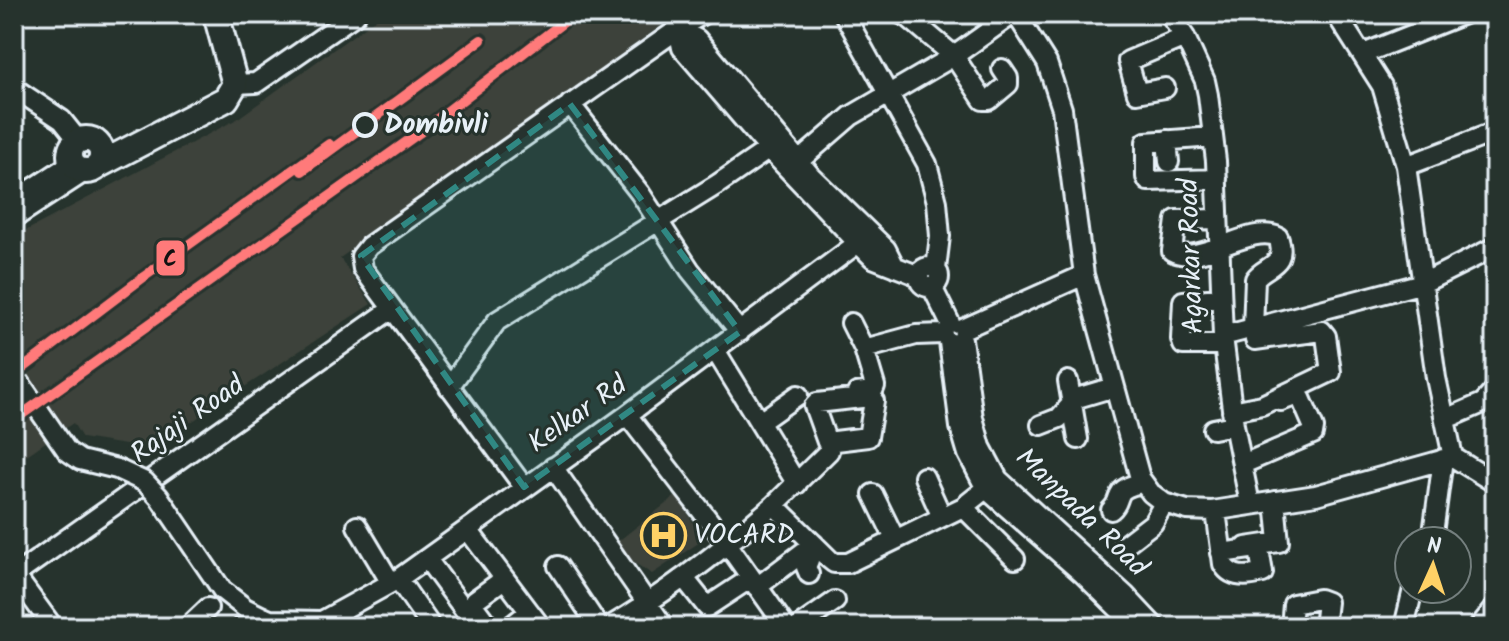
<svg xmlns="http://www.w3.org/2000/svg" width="1509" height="641" viewBox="0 0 1509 641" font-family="Kalam,sans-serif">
<rect width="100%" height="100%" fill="#26332d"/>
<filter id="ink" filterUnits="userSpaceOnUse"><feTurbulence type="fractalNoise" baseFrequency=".0125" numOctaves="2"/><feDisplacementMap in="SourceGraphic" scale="16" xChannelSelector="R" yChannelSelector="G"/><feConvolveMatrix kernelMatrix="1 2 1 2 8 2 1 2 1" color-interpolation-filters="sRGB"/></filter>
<g filter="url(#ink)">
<path fill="#3c423a" d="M383,14H663L666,22L340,258L371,304L150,449L82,438L73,423L14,464V354L17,351L14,346V237L237,119Z
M677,495L703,540L652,574L620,554L617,542Z"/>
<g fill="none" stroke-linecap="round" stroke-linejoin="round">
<defs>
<path id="minor" d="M844,14L927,164L937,202L940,236L936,269
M901,14L909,18L954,56L983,100H989L1008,84V78L1002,69
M1016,14L1047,63L1062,109L1084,275L1140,478L1151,493L1164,503L1187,510L1212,511L1316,495L1453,457
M1169,14L1185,37L1205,81L1208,95L1216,161L1223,336L1234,425L1250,504
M1336,14L1382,86L1406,166L1436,378L1453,457
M678,29L682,48L769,149L858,243L873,258L919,276
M678,29L697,39L811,176L886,249L895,267
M1363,54L1464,14
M235,84L256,83L356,14
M14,88L62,120L78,140
M1165,88L1137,93L1128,61L1185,37
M570,104L640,193L690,270L740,332
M1213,137L1146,142V177L1148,181L1217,179
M1167,140L1169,162
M799,161L851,116L954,56L1013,14
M1406,166L1495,132
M14,201L72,163
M14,218L86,171
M1218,219L1176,220L1172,251C1200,267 1250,223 1278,237C1289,267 1264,265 1255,279L1253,328
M919 277a10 10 0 1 1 20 0a10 10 0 1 1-20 0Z
M932,287L950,323
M1220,298L1183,301L1181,339L1183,345H1224
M851,323L864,349L916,335L943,334
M963,329L1084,275
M1223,336L1423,283L1495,247
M962,339L973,418L981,447L998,479L1125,595L1155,627
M949,342L960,427L968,454L986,489L1083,574L1137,627
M715,350L797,484
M1068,381L1078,439
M449,387L497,321L718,184L769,149
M857,393L873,391L875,386L864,349
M870,397L874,401L868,437L827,442L814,406L817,403Z
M1232,411L1262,405L1331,372L1326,336L1322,331L1255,340
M627,415L728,545L786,627
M1446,419L1483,403L1495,390
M760,422L798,395
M1041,425L1059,418L1077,398L1114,387
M1213,429L1234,425
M1453,457L1495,483
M1243,464L1313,434L1314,428L1301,398L1295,396L1281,401
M553,467L664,627
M924,477L942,517
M524,487L363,269L361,256L369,246L678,29L703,14
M873,494L895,539
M774,505L829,451L830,443
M963,507L1015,559
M1111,510C1118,504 1116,502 1120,494C1123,487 1135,485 1142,482
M1216,511L1223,564C1231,579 1248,577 1263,573L1259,549L1257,548L1221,553
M357,526L391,583
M468,530L541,627
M1432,541L1443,459
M1123,546L1153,523L1164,503
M1246,547L1279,542L1275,501
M803,553L809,560L806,567L809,574
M427,559L477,627
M558,566L599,627
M15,575L53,627
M14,576L392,309
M684,578L707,607L751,578
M398,579L428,622
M757,587L814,544
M263,617L270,620L322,621L398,579L627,415L858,243
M485,621L473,605L475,600L504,579
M188,627L208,608
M242,627L265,623L270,620
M510,627L529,612
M609,627C668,592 722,550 774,505L829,559L834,563H848L963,507L998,479
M798,627L835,601
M1291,627L1293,604L1319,599L1327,602L1324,627
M1404,627L1413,589
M1479,627L1495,607"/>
<path id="major" d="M216,14L235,84
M70 155a16 16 0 1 1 32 0a16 16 0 1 1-32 0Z
M99,165L226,99L235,84"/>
</defs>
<use href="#minor" stroke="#e8f1f8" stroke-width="24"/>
<use href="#major" stroke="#e8f1f8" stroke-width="30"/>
<use href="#minor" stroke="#26332d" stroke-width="18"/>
<use href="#major" stroke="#26332d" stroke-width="24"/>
<defs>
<path id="minor-bridge" d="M14,374L67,451L80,460L117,469L145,482L159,497L222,590L245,608L263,617"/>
</defs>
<use href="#minor-bridge" stroke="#e8f1f8" stroke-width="24" stroke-linecap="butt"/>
<use href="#minor-bridge" stroke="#26332d" stroke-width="18"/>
<defs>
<path id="rail-1" d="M302,171L481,40
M14,375L145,276L329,144
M14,420L419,133L574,14"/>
</defs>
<use href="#rail-1" stroke="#26332d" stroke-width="16"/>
<use href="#rail-1" stroke="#ff7a7a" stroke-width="10"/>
</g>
</g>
<path fill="#308883" fill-opacity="0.2" stroke="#308883" stroke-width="6" stroke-dasharray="16 10" stroke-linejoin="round" d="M570,104L740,332L524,487L361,256Z"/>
<defs>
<symbol id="hospital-ring" viewBox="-11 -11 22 22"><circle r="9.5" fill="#26332d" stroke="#ffd166" stroke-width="1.5"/><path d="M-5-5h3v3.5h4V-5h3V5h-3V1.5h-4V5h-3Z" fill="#ffd166"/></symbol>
</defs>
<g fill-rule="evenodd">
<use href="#hospital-ring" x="638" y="510" width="51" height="51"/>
</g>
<circle fill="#26332d" stroke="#e8f1f8" stroke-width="4" cx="365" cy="125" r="11"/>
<g text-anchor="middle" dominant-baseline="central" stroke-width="6" stroke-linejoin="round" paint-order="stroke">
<g font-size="28" font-weight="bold" fill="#e8f1f8" stroke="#26332d" text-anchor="start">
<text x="384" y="125">Dombivli</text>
</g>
<g font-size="28" fill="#e8f1f8" stroke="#26332d">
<text transform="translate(1192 256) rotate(-92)">Agarkar Road</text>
<text transform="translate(578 415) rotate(-35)">Kelkar Rd</text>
<text transform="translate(188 420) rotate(-35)">Rajaji Road</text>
<text transform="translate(1081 513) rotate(44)">Manpada Road</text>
</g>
<g font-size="28" fill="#e8f1f8" stroke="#26332d" text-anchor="start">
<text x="694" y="535">VOCARD</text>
</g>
</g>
<rect stroke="#26332d" stroke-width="3" x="155" y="239" width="31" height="38" rx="8" fill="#ff7a7a"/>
<g font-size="22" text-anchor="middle" font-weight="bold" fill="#111">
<text x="170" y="266">C</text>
</g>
<rect width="1509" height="641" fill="none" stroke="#26332d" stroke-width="48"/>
<rect x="24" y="24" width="1461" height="593" fill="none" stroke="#e8f1f8" stroke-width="3" filter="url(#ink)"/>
<g transform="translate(1433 565) rotate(3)"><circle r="38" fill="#26332d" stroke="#747f7e" stroke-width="2"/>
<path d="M0-6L14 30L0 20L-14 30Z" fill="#ffd166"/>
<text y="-12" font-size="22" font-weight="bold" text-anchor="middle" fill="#e8f1f8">N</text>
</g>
</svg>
